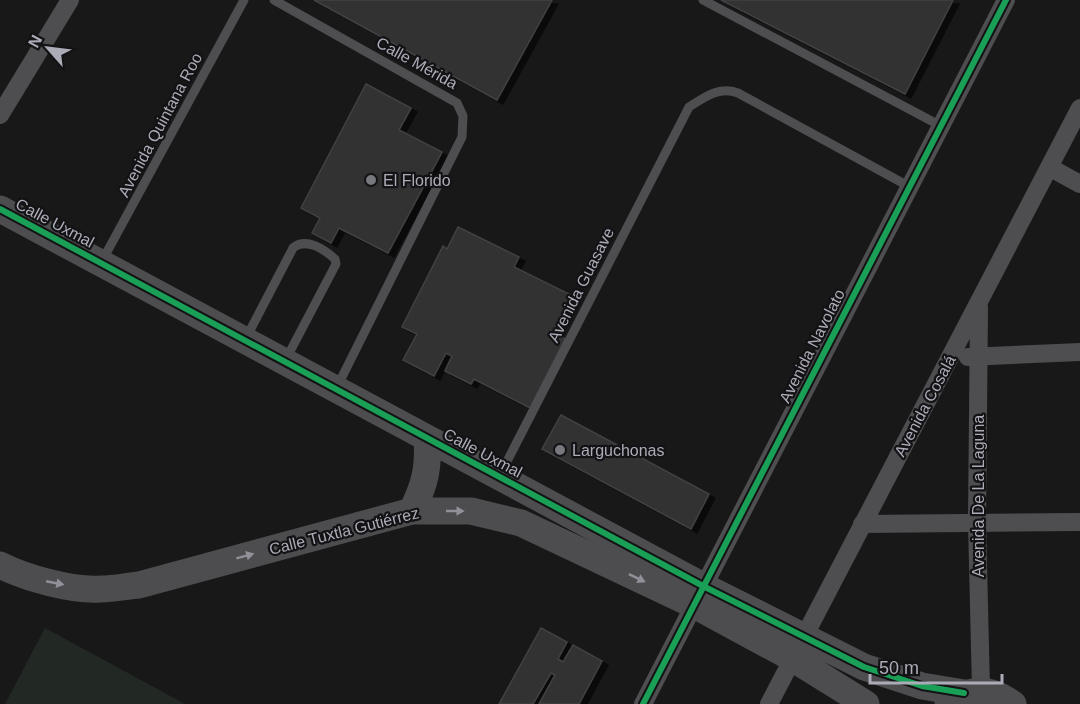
<svg xmlns="http://www.w3.org/2000/svg" width="1080" height="704" viewBox="0 0 1080 704" font-family="Arial,sans-serif">
<defs>
<filter id="shadow"><feDropShadow dx="6" dy="4" stdDeviation="0" flood-color="#0009"/></filter>
</defs>
<rect width="100%" height="100%" fill="#181818"/>
<path fill="#222824" d="M45,628L185,704H5Z"/>
<path fill="#313132" stroke="#414144" stroke-width="1.5" filter="url(#shadow)" d="M314,0H552L497,100Z
M721,0H953L905,94Z
M366,84L411,108L399,130L442,152L388,253L339,228L331,243L312,233L320,218L301,208Z
M458,227L519,257L514,267L571,295L553,331L565,339L530,408L474,379L471,384L445,371L452,356L446,353L434,376L403,360L417,334L402,327L443,246L447,249Z
M561,415L709,494L691,529L542,449Z
M541,628L567,642L558,659L563,662L573,645L602,661L579,704H539L555,675L551,673L533,704H499Z"/>
<g fill="none" stroke-linecap="round" stroke-linejoin="round">
<path stroke="#4e4e51" stroke-width="9" d="M274,0L457,103L463,116L462,137L337,387
M703,0L941,126
M102,261L244,0
M246,338L293,248C306,237 324,249 335,259L336,264L285,361
M500,475L689,107C705,97 719,86 738,93L910,187"/>
<path stroke="#4e4e51" stroke-width="18" d="M0,115L70,0
M1049,167L1080,184
M979,307L977,522L981,690
M968,357L1080,352
M862,524L1080,522
M643,704L1006,0
M769,704L1080,108"/>
<path stroke="#4d4d4f" stroke-width="27" d="M0,209L703,586L864,667L922,686L964,693
M412,511C425,484 429,468 427,438
M0,565C26,578 72,591 101,589C114,589 127,586 139,585L412,511H471L521,523L694,605L792,658L866,704
M948,701C973,688 990,687 1013,704"/>
<defs>
<path id="cycleway" d="M0,209L703,586L864,667L922,686L964,693
M643,704L1006,0"/>
</defs>
<use href="#cycleway" stroke="#131214" stroke-width="10"/>
<use href="#cycleway" stroke="#1a9f57" stroke-width="6"/>
</g>
<defs><path id="oneway-solid" d="M-6-.8H1V-3.2L6.5 0L1 3.2V.8H-6Z" transform="scale(1.5)"/></defs>
<g fill="#8f9098">
<use href="#oneway-solid" transform="translate(455 511)"/>
<use href="#oneway-solid" transform="translate(245 556) rotate(-15)"/>
<use href="#oneway-solid" transform="translate(637 578) rotate(26)"/>
<use href="#oneway-solid" transform="translate(55 583) rotate(11)"/>
</g>
<g fill="#78787f" stroke="#131214" stroke-width="2">
<circle cx="371" cy="180" r="6"/>
<circle cx="560" cy="450" r="6"/>
</g>
<g text-anchor="middle" dominant-baseline="central" stroke-width="4.5" stroke-linejoin="round" paint-order="stroke">
<g font-size="16" fill="#abacb7" stroke="#131214">
<text transform="translate(417 63) rotate(29)">Calle Mérida</text>
<text transform="translate(160 125) rotate(-62)">Avenida Quintana Roo</text>
<text transform="translate(55 223) rotate(28)">Calle Uxmal</text>
<text transform="translate(581 285) rotate(-63)">Avenida Guasave</text>
<text transform="translate(812 346) rotate(-63)">Avenida Navolato</text>
<text transform="translate(925 406) rotate(-62)">Avenida Cosalá</text>
<text transform="translate(483 453) rotate(28)">Calle Uxmal</text>
<text transform="translate(978 496) rotate(-90)">Avenida De La Laguna</text>
<text transform="translate(344 531) rotate(-14)">Calle Tuxtla Gutiérrez</text>
</g>
<g font-size="16" fill="#abacb7" stroke="#131214" text-anchor="start">
<text x="383" y="180">El Florido</text>
<text x="572" y="450">Larguchonas</text>
</g>
</g>
<g transform="translate(48 48) rotate(298)" stroke="#131214" stroke-width="4.5" paint-order="stroke">
<path d="M0-4.5L10 22L0 15L-10 22Z" fill="#abacb7"/>
<text y="-9" font-size="16" font-weight="bold" text-anchor="middle" fill="#abacb7">N</text>
</g>
<path d="M870 674v9h132v-9" fill="none" stroke="#abacb7" stroke-width="3"/>
<text x="879" y="674" font-size="18" fill="#abacb7" stroke="#131214" stroke-width="4.5" paint-order="stroke">50 m</text>
</svg>
